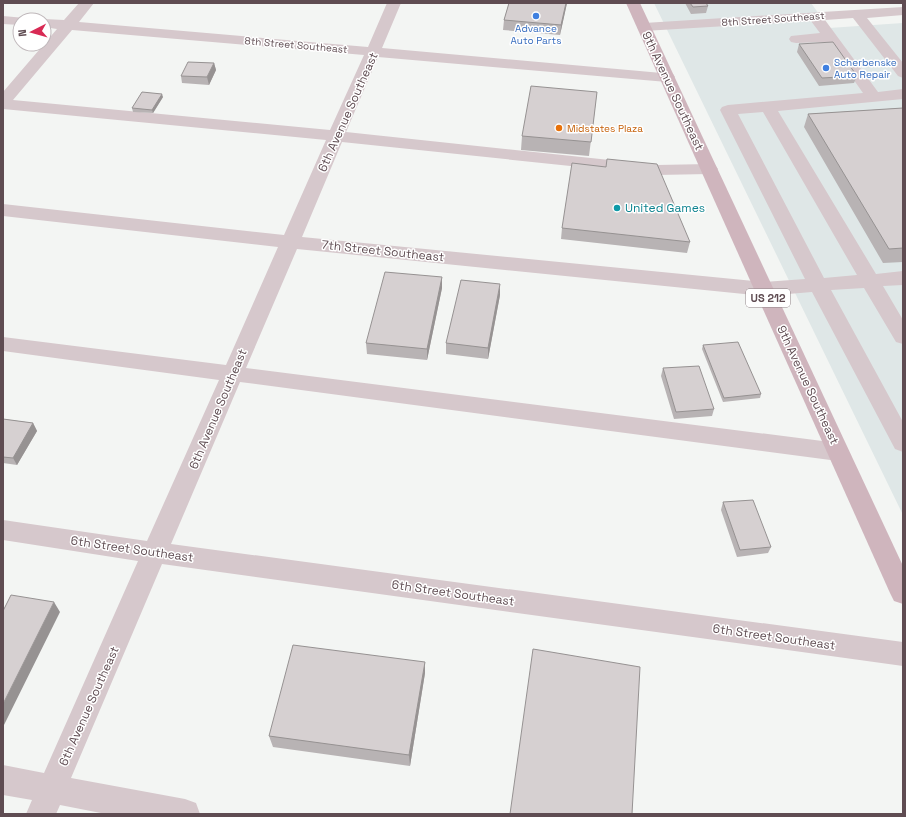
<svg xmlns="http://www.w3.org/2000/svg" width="906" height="817" viewBox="0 0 906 817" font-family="'Space Grotesk',sans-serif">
<rect width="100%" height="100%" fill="#f3f5f3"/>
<path fill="#dfe7e7" d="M654,3H811L829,28L903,23V515Z"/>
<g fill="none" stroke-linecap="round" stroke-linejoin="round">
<path fill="#d6c8cc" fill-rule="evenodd" d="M79,3H94L79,22L368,47L387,3H401L382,48L673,74L675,77L673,80L667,82L378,57L346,132L657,165L709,164L715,165L718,169L715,173L709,174L657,175L342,142L302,237L764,282L805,279L720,110L722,107L728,105L863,93L827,42L796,43L791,42L789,39L791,36L820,33L811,21L644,31L639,30L637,27L639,24L644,23L903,7V15L867,18L903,63V78L898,76L853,18L825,20L878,92L903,89V99L778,111L876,274L903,271V285L883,286L903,320V344L896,342L864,288L831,290L903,422V452L895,449L812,292L764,296L297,249L246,368L838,443L846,446L849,452L846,458L838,461L240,382L171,544L903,642V666L162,564L71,778L185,799L196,803L200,814H106L60,805L56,814H26L32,800L3,795V765L44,773L138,561L3,540V520L147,541L219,380L3,351V337L226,365L278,247L3,216V204L284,235L326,140L3,109V92L57,29L44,27V20H39L44,19L64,20ZM72,30L364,55L330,130L13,100ZM763,112L857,275L824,278L738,114Z
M3,16L25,18L27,20H20V25L3,24Z"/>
<path fill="#cfb5bd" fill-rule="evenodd" d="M626,3H640L903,566V604L894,601L890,593Z"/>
</g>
<path fill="#b8b3b4" d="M509,3H567L560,35L503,30L504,20Z
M685,3H706L708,6L706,13L691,14Z
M799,44L857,76L854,83L819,86L797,52Z
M214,63L216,70L209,85L182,83L181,76Z
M597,92L589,156L521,150L522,136Z
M163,97L153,113L133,112L132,108Z
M903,108V262L883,263L804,127L808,114Z
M606,167L690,242L687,253L561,239L562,228Z
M442,277V288L427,360L367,354L366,343Z
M500,295L488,359L446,354V343Z
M703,345L761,394L760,398L723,402L702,349Z
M663,368L714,409L712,416L674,419L661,376Z
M3,419L33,423L37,431L17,465L3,463Z
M723,502L771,547L768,553L737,557L721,510Z
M425,662V673L410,766L273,747L269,736Z"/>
<path fill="#969292" d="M566,3H567L560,35L561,25Z
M214,63L216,70L209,85L207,77Z
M162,94L163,97L153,113L152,110Z
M442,277V288L427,360V349Z
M500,284V295L488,359V348Z
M33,423L37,431L17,465L13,458Z
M54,602L60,612L3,727V704Z
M425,662V673L410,766L409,755Z"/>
<path fill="#d6d0d1" stroke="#969292" d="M509,3H566L561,25L504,20Z
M690,3H706L708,6L693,7Z
M833,42L857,76L822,78L799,44Z
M188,62L214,63L207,77L181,76Z
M531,86L597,92L591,142L522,136Z
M142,92L162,94L152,110L132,108Z
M903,108V248L889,249L808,114Z
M607,159L657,164L690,242L562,228L572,163L606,167Z
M385,272L442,277L427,349L366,343Z
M461,280L500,284L488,348L446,343Z
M738,342L761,394L724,398L703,345Z
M699,366L714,409L676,412L663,368Z
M3,419L33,423L13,458L3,457Z
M753,500L771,547L740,550L723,502Z
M11,595L54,602L3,704V611Z
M293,645L425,662L409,755L269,736Z
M533,649L640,667L632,814H510Z"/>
<g fill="#3f7fe0" stroke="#fff" stroke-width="1.5">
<circle cx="536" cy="16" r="4"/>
<circle cx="826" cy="68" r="4"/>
</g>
<circle fill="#e8710a" stroke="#fff" stroke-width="1.5" cx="559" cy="128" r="4"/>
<circle fill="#0f9aa8" stroke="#fff" stroke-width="1.5" cx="617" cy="208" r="4"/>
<g text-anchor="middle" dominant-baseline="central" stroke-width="3" stroke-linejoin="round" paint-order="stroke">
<g font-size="10" fill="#5f4c52" stroke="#fff">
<text transform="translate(773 19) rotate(-4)">8th Street Southeast</text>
<text transform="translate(296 45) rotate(5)">8th Street Southeast</text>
</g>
<g font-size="10" fill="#366cbe" stroke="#fff">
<text x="536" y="28">Advance<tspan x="536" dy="12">Auto Parts</tspan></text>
<text x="834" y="62" text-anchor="start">Scherbenske<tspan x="834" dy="12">Auto Repair</tspan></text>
</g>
<g font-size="10" fill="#c56008" stroke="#fff" text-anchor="start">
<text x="567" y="128">Midstates Plaza</text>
</g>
<rect fill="#fff" stroke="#8f8286" stroke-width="1" x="746" y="289" width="44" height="18" rx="3"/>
<g font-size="11" font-weight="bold" fill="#5f4c52">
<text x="768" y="298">US 212</text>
</g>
<g font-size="12" fill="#5f4c52" stroke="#fff">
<text transform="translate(673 91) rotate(65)">9th Avenue Southeast</text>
<text transform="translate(348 112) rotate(-66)">6th Avenue Southeast</text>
<text transform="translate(383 251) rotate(6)">7th Street Southeast</text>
<text transform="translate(808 385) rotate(65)">9th Avenue Southeast</text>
<text transform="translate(218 409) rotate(-67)">6th Avenue Southeast</text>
<text transform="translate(132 549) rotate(8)">6th Street Southeast</text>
<text transform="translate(453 593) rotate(8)">6th Street Southeast</text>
<text transform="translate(774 637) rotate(8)">6th Street Southeast</text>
<text transform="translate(89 706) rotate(-66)">6th Avenue Southeast</text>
</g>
<g font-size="12" fill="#0d838f" stroke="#fff" text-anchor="start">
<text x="625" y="208">United Games</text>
</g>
</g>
<rect width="906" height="817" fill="none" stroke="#5f4c52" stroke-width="8"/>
<g transform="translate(32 32) rotate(264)"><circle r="19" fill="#ffffff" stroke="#bfb7ba"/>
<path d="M0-3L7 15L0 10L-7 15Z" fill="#d82a54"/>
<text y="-6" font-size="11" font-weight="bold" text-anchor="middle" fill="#5f4c52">N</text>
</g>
</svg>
